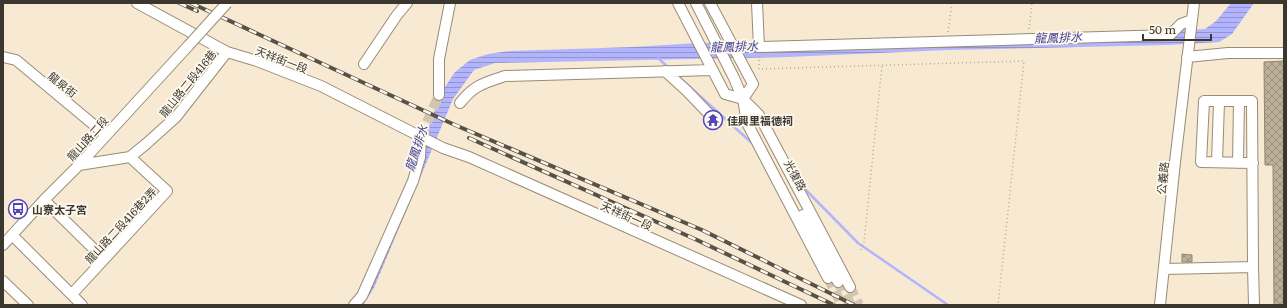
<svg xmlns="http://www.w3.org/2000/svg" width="1287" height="308" viewBox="0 0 1287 308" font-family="Literata,'Noto Sans TC',serif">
<defs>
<pattern id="water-rules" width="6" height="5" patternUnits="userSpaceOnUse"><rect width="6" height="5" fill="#b2b5fe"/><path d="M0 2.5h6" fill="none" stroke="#9294ce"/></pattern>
<pattern id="building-cross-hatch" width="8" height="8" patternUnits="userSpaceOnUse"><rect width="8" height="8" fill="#bdb099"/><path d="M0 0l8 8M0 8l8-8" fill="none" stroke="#9b907d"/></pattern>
</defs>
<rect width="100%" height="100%" fill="#f8ead2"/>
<path fill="url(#water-rules)" d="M1231,3H1254L1232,34L1219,42L1167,45L948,50L788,57L495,63L474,70L453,99L374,288L363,305H351L362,291L407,186L441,93L455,72L470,60L488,54L509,51L633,47L697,43L947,42L1205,29L1216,21Z"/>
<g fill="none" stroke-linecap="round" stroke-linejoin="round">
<path stroke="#b2b5fe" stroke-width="2.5" d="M658,58L669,68
M680,78L753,144
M802,186L858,243L948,305"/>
</g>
<path fill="url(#building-cross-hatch)" stroke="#92856f" d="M1284,61V305H1274L1273,165H1265L1264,62Z
M1182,254L1192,255V262H1182Z"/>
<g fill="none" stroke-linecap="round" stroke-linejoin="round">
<path stroke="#d2c6b1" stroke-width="10" stroke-dasharray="10 5" stroke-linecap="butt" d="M421,136L439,95
M828,278L842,305
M838,282L851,305
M850,287L859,305"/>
<defs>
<path id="minor" d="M137,3L227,52L257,61L321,86L443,148L469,157L801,305
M678,3L725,94L743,99L759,115L850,287
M696,3L734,78L745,104
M710,3L753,84L743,99
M757,3L759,47L1170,35L1181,24L1192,20
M3,57L16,60L106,135
M1187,57L1228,53H1284
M364,64L397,15L407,3
M665,71L687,91L710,115
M439,95V59L450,3
M743,99L747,123L828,278
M460,103C474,85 484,83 505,76L712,70
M1217,162L1219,102
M1238,163L1239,101
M79,165L130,157L146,144L176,117L227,52
M44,200L104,259
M803,215L838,282
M12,235L82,305
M3,245L44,200L79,165L189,45
M1253,267L1252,101H1204L1201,162L1253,163
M1164,269L1253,267L1254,305
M3,281L28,305
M72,294L167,191L130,157
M354,305L362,296L413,181L420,157L421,136
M1160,305L1175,162L1194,3"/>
</defs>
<use href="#minor" stroke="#988c76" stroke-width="12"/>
<path stroke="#b4a996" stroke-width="1.5" stroke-dasharray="1 3" stroke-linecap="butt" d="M1029,29L1032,3
M948,32L952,3
M759,56V69L1024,61L998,305
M861,250L864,242L882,65"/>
<use href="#minor" stroke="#fff" stroke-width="10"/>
<defs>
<path id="rail" d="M179,3L197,11
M191,3L455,125L702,230L854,305
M469,138L697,240L834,305"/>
</defs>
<use href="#rail" stroke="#575146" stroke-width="4"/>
<use href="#rail" stroke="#fef9ef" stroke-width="2.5" stroke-dasharray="8" stroke-linecap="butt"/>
<defs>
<path id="minor-bridge" d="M189,45L227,3"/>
</defs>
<use href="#minor-bridge" stroke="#988c76" stroke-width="12" stroke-linecap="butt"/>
<use href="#minor-bridge" stroke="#fff" stroke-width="10"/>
</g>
<defs>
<symbol id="temple-ring" viewBox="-11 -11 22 22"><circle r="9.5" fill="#fef9ef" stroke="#5144bc" stroke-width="1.5"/><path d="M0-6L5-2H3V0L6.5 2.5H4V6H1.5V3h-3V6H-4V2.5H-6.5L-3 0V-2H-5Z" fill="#5144bc"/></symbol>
<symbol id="bus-ring" viewBox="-11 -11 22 22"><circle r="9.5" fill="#fef9ef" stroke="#5144bc" stroke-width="1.5"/><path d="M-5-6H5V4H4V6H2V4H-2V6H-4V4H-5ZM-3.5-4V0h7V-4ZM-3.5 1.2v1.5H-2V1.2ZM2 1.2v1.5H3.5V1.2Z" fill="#5144bc"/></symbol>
</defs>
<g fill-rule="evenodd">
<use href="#temple-ring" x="702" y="109" width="22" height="22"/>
<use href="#bus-ring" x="7" y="198" width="22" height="22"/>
</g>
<g text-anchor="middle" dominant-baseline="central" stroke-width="3.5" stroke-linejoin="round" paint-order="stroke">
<g font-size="11" fill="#3c372e" stroke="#fef9ef">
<text transform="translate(282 59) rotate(21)">天祥街一段</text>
<text transform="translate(187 83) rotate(-51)">龍山路二段416巷</text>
<text transform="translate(63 84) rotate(39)">龍泉街</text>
<text transform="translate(87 138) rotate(-48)">龍山路二段</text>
<text transform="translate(796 175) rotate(62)">光復路</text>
<text transform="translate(1162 178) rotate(-84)">公義路</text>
<text transform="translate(627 215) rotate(24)">天祥街一段</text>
<text transform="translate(120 225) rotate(-47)">龍山路二段416巷2弄</text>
</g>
<g font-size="11" font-weight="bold" fill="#3c372e" stroke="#fef9ef" text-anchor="start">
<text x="727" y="120">佳興里福德祠</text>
<text x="32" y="209">山寮太子宮</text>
</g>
<g font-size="12" font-style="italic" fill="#474295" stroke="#fef9ef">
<text transform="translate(1058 37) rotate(-2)">龍鳳排水</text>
<text transform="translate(734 46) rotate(-2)">龍鳳排水</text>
<text transform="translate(416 148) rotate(-72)">龍鳳排水</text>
</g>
</g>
<rect width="1287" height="308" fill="none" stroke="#3c372e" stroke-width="8"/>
<path d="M1143 34v6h68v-6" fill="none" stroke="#3c372e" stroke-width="2"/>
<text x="1149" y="34" font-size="12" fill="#3c372e" stroke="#fef9ef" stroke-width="3" paint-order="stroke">50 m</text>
</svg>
